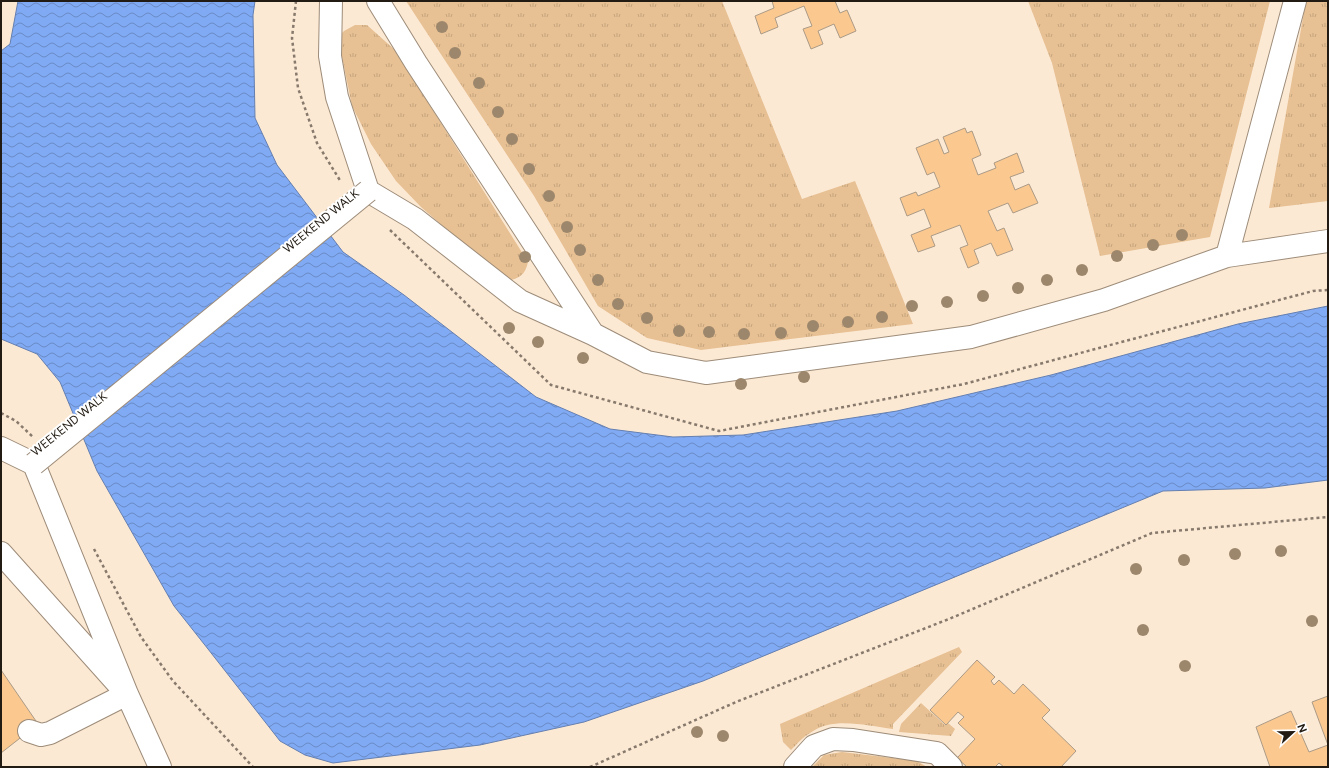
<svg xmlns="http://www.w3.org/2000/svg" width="1329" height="768" viewBox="0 0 1329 768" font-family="Figtree,sans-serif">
<defs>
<pattern id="grass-tufts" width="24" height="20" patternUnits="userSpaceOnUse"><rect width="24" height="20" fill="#e7c093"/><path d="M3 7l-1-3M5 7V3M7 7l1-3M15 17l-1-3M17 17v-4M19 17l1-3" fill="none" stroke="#c6a47e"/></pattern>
<pattern id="water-waves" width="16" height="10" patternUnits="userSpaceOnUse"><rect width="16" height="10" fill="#81aaf4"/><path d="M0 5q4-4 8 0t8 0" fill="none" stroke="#698ac4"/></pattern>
</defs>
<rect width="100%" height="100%" fill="#fce9d4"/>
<path fill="url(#grass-tufts)" d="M406,1H722L802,199L855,181L913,324L701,350L647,338L598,306L534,196Z
M1028,1H1270L1210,237L1100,256L1052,63Z
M1306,1H1328V201L1269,208Z
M355,25H367L396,51L528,262C525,276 518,279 506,281L421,207L396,181L371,144L352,106L338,37L344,31Z
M959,647L962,652L893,724V729C866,726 834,716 810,733C803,737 797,744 791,750L783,742L780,724Z
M921,703L945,725L948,723L955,729L951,736L899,732L901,724Z
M842,752L917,761L927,767H812L824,755Z"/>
<path fill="url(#water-waves)" stroke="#647fb0" d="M18,1H255L253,15L255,118L277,165L343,252L404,295L536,397L610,429L673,437L743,435L897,411L1051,375L1238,324L1328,306V480L1265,488L1163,491L703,681L584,722L480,745L333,763L305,755L280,741L208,649L174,606L97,471L60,382L37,354L1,339V51L10,44Z"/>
<path fill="#fbc98f" stroke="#ab9a86" d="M772,1H835L840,13L847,10L856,31L840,38L834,24L818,31L823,44L811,49L803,29L812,26L804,6L775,18L778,27L761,34L755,16L774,8Z
M965,128L967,133L972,131L981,155L972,159L978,175L996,168L994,163L1017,153L1024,172L1010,177L1015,190L1029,184L1038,203L1013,213L1008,203L988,211L997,231L1004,228L1013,250L997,256L991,243L974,250L979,263L968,268L960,248L968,245L960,225L931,236L935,246L918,252L911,235L931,227L924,209L907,216L900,198L916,192L918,196L940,187L934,172L927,175L916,148L938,139L944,154L949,152L943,137Z
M977,660L995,677L991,681L994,685L999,680L1014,694L1023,684L1050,710L1042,718L1076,751L1061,767H1004L999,763L995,767H967L957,758L975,739L958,723L964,717L958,712L946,725L930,710Z
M1,670L38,724L1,753Z
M1328,696V767H1270L1256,727L1291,711L1309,752L1328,745L1312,702Z"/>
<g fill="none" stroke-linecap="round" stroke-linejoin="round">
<defs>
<path id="minor" d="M331,1L330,56L337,97L368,191L415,219L520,301L593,334
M378,1L416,63L593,334L647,362L706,373L971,337L1104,300L1227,256L1328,241
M1227,256L1295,1
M1,448L34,464L127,694L160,767
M1,553L127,694L50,733L41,735L29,731
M795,767L814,746L833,739L853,740L937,753L951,767"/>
</defs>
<use href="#minor" stroke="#9d8c79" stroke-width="24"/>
<path stroke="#877a6c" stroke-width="2.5" stroke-dasharray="3 3" stroke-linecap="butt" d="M296,1L292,38L298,88L317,143L341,182
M390,230L551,385L719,431L964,384L1313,291L1328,290
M1,413L16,421L33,437
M94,549L141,637L173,681L253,767
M590,767L736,702L949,619L1152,533L1328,517"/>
<use href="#minor" stroke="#fff" stroke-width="22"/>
<defs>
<path id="minor-bridge" d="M34,464L368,191"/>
</defs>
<use href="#minor-bridge" stroke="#9d8c79" stroke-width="24" stroke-linecap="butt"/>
<use href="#minor-bridge" stroke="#fff" stroke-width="22"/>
</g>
<g fill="#9d876c">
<circle cx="442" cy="27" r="6"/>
<circle cx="455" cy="53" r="6"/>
<circle cx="479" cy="83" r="6"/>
<circle cx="498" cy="112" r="6"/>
<circle cx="512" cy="139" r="6"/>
<circle cx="529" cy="169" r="6"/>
<circle cx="549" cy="196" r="6"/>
<circle cx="567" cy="227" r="6"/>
<circle cx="1182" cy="235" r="6"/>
<circle cx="1153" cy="245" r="6"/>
<circle cx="580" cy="250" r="6"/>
<circle cx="1117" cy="256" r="6"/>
<circle cx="525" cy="257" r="6"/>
<circle cx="1082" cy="270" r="6"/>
<circle cx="598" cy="280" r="6"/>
<circle cx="1047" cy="280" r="6"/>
<circle cx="1018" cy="288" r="6"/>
<circle cx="983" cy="296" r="6"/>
<circle cx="947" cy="302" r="6"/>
<circle cx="618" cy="304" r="6"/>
<circle cx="912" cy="306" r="6"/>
<circle cx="882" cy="317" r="6"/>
<circle cx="647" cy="318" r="6"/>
<circle cx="848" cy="322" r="6"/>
<circle cx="813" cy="326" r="6"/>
<circle cx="509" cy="328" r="6"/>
<circle cx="679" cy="331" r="6"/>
<circle cx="709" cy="332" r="6"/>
<circle cx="781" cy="333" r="6"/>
<circle cx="744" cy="334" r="6"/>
<circle cx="538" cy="342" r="6"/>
<circle cx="583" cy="358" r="6"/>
<circle cx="804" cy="377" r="6"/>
<circle cx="741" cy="384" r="6"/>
<circle cx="1281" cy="551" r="6"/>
<circle cx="1235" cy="554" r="6"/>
<circle cx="1184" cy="560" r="6"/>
<circle cx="1136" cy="569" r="6"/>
<circle cx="1312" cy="621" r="6"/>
<circle cx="1143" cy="630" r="6"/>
<circle cx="1185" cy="666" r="6"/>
<circle cx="697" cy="732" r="6"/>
<circle cx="723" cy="736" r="6"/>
</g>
<g text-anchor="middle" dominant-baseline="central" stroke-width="4" stroke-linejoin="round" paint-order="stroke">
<g font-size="12" fill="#221b13" stroke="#fff">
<text transform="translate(321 221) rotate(-39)">WEEKEND WALK</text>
<text transform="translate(69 424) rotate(-39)">WEEKEND WALK</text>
</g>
</g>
<rect width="1329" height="768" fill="none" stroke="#221b13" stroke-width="4"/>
<g transform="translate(1293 732) rotate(68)" stroke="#ffffff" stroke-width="3" paint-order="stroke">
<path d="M0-3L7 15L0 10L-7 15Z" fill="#221b13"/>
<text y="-6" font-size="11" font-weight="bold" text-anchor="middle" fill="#221b13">N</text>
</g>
</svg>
